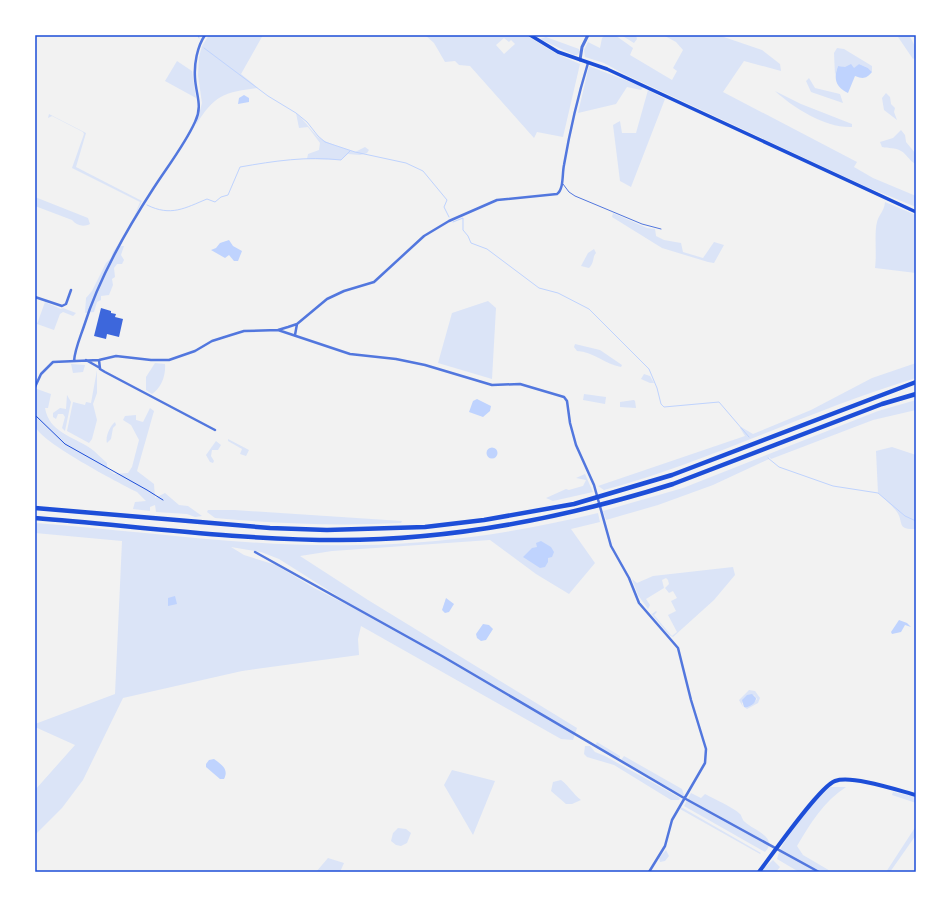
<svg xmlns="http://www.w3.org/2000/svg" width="951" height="907" viewBox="0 0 951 907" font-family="Literata,serif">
<rect width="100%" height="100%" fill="#f2f2f2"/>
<path fill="#dbe4f7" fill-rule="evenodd" d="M209,35H263L241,74L258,88C225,92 214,95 196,125L202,103L198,75L199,57L202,46Z
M425,35H526L555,53L580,64L563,137L537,132L534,138L470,66L459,65L455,61L445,62L434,43ZM504,38L509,42L511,40L515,44L504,54L496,45Z
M605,35H615L633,48L630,55L672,80L677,71L673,68L683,50L676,42L663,35H718L762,50L780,64L781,71L744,61L723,92L857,162L854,167L873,178L916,196V207L867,187L624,74L604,63L585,57L584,50L588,42L600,48L602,38Z
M621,35H636L637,39L634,43Z
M904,35H909L916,48V57L913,59L898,37Z
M546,37L579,49L580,52L577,55H574L540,39Z
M837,48L844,49L872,66V72L868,68L859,64L854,69L838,66L835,75L834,53Z
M177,61L192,71L196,98L165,81Z
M589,66L643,87L641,90L627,87L616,104L578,113Z
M809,78L815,88L840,94L843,103L811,92L806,81Z
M648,90L665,99L631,187L620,181L613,125L620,121L622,133H636Z
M775,91L801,104L852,124V127C825,128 794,108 775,91Z
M886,93L890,97L891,104L895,108L894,112L897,120L884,110L882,98Z
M296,113C304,120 310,129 317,136C323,142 346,149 355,152L365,147L369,150L367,153L360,155L348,154L341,160L307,159L308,154L319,150L320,143L308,127L299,128Z
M49,114L86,133L76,167L142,201L133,220L140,202L72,168L84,134L83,132L52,116L48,118Z
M901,130L905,135L906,142L916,154V164C909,161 907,154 901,151C895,147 889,149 882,147L880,142L893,138Z
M35,197L88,218L90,224C84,227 77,226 72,220L35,206Z
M885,202L916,215V273L875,268C877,255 874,233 877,222C879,214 884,212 885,202Z
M613,213L647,228L655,229L656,236L664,240L681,243L683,252L703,258L714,242L724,245L714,263L708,262L662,248L612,217Z
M121,240L120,246H124L121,255L124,260L122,264H117L114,268L115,277L112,279L113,285L109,295L101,296V300L97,302L94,312L85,313L86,298L92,291L106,263L111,258L113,252Z
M594,249L596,253C592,257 595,262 589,268L581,266L588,253Z
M488,301L496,308L492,379L438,363L452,313Z
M45,302L61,309L63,308L76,313L73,316L63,312L60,314L54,330L37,324Z
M575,344L600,350L622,365L621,367C605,364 594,352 577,351L574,347Z
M155,363L165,364C166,376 161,388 152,394L146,390V377Z
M916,363V378C810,410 711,461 604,490L598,486L745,436L740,428L741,427L753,434L811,410L872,378Z
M71,364L85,365L83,372L73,373Z
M97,370V393L93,404L97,420L92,439L89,443L67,431L73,402L85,405L86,402L91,403Z
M644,374L650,376L654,383H650L641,379Z
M37,389L51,394L48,408H45C49,432 72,436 90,448C96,452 101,458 107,463V468L114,474L128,473L132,467L139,440L131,425L123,420L125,416L136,415V420L143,422L150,408L154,411L137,471L154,484L155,498L165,493L179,505L188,506L202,516L195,517L187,514L156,512L155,505L150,507V511L133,509L135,502L146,501L137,492C119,483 40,442 35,426C32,417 35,402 35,392Z
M584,394L606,397L605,404L583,400Z
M67,395L71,402L65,431L62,428L65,417L63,414H58L56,419L53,417V413L60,408L66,409Z
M634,400L635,401L636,408L620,407V402Z
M916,400V410L873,420L771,459L769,457V459L713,485L658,505L606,520L603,511L683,488L878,411Z
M115,422L116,425L113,428L111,439L107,443C105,437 110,426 115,422Z
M228,439L249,450L246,456L240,454L242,449L228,441Z
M216,441L221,445L218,450H212L211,456L214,461L213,463L210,462L206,455Z
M892,447L916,455V529C896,530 904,522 897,512C892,505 884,499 878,493L876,451Z
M585,474L593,492L553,501L546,498L566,489L569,490L583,486L586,480L576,478Z
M208,510H234L402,521L401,523C339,526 277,524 215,518L207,512Z
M598,513L600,522L571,529L595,563L569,594L536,574L490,540L332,551L300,556L368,600L577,728L573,740L561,739L361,626L358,639L359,655L242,671L123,698L83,780L62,808L35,835V790L75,745L35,727V724L115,694L122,541L35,533V523C143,531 252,548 361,545C441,544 520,532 598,513ZM231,547L261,552L279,559L369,616L314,588L276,565L244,555Z
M733,567L735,575L714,600L673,637L669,635L650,612L652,614L656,611L657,612L654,615L670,634L672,636L677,632L668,615L676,611L671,601L677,598L673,591L669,593L665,588L669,584L668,580L666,578L662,580L664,588L646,599L650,605L648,609L638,595L632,579L637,583L653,576Z
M749,690L755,691L760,698L758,703L747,709L744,707L751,706L757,699L754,695L742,703L743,707L739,700Z
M597,742L620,756V758C612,757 602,752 595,746Z
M585,746H590L595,752L605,756L675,795L680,798L679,800H671L614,765L587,757L584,754Z
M624,756L682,789L684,795L683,797L622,763L621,760Z
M452,770L495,781L473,835L444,785Z
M561,780C569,786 573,794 581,800L572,804H566L551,791L553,782Z
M830,787H846C824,801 810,824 797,846L803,855L832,872H799L777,859C782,838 813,802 830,787Z
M893,792L916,797V803L892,795Z
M691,793L701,798L705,794C714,799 733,807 740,814C742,816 742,820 745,822C753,830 779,837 765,852L684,806Z
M681,807L761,853L760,854L680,809Z
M916,826V835L890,872H886Z
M398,828L406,829L411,833L407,843L401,846L396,845L391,841L393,833Z
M666,850L669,856L665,861L660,862L659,858Z
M328,858L344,863L340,872H316Z
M773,860L780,867L776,872H760Z"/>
<path fill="#bfd3fe" d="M851,64L854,68L859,64L868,68L872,72C866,79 863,79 855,76L848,93C836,87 833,79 838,66L845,67Z
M244,95L249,98V102L238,104L239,98Z
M229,240L233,246L242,251L238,261H234L229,255L225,258L211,250L216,248L220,243Z
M477,399L491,406L490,411L483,417L469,412L473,401Z
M486.5 453a5.5 5.5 0 1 1 11 0a5.5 5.5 0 1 1-11 0Z
M541,541L551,547L554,552L552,557L548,558V562L545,567L540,568L523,557L532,548L537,547L536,543Z
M175,596L177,604L168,606V598Z
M446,598L454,604L449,612L445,613L442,610Z
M899,620L907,623L911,627L905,625L901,632L892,634L891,632Z
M483,624L489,625L493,629L486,640L481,641L477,638L476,634Z
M752,694L756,698C756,703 750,708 744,707L742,700L747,695Z
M214,759C222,765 229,769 224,779H220L206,767V764L209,760Z"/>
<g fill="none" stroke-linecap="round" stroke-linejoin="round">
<path stroke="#bfd3fe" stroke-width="1" d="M198,35L199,38
M204,48L268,96L296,113L307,122L318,136L325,142L355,152L406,163L423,171L447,200L444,207L449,217
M147,205C171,217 185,208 207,199L215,202L221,197L228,195L240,167C274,161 307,156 341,160L350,151
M453,222L463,218V230L468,236L471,243L487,249L539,288L558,293L589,309L649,369L657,388L661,404L664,407L719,402L749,437
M768,458L779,467L833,486L878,493L905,516L916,521"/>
</g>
<path fill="#3d67dc" d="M101,308L111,311V313L116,314L115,317L123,319L119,337L107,334L106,339L94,336Z"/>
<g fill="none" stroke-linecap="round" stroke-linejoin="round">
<path stroke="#1d4ed8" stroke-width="1" d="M35,415L65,444L147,490L163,500"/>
<path stroke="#5277de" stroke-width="1" d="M563,184L569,192L575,196L642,224L661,229"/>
<path stroke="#5277de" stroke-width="2.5" d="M35,297L62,306L66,304L71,290
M278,330L350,354L396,359L425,365L492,385L520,384L564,397L567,401L570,423L576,445L594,485L611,546L629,578L639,603L678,648L691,700L706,749L705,763L672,820L665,846L649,872
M295,335L297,324
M86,360L100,368
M99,360L100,369L105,372L215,430
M74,361C75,349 80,338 84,326C98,281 127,229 153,189C167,167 184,146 195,122C203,106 196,95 195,78C194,64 197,47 205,35
M35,387L41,374L53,362L99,360L116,356L151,360H169L195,351L212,341L231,335L244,331L278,330L288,327L297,324L327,299L344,291L374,282L424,236L449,221L497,200L557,194C564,189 562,174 564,165C570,130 578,96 588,63
M255,552L442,656L684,798L819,872"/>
<path stroke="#5277de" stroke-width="3" d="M580,60L582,47L588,35"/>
<path stroke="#1d4ed8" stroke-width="3.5" d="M530,35L558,52L607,69L916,212"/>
<path stroke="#1d4ed8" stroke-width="4" d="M759,872C771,856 820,786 835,781C852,775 897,790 916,795"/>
<path stroke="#1d4ed8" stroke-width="4.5" d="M35,508L270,528L327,530L425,527L484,520L574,504L672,475L916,382
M35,518C136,526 237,540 339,540C453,540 565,518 673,484L882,404L916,394"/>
</g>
<rect width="951" height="907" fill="none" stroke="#ffffff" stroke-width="72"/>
<rect x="36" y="36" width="879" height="835" fill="none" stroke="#1d4ed8" stroke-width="1.5"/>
</svg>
